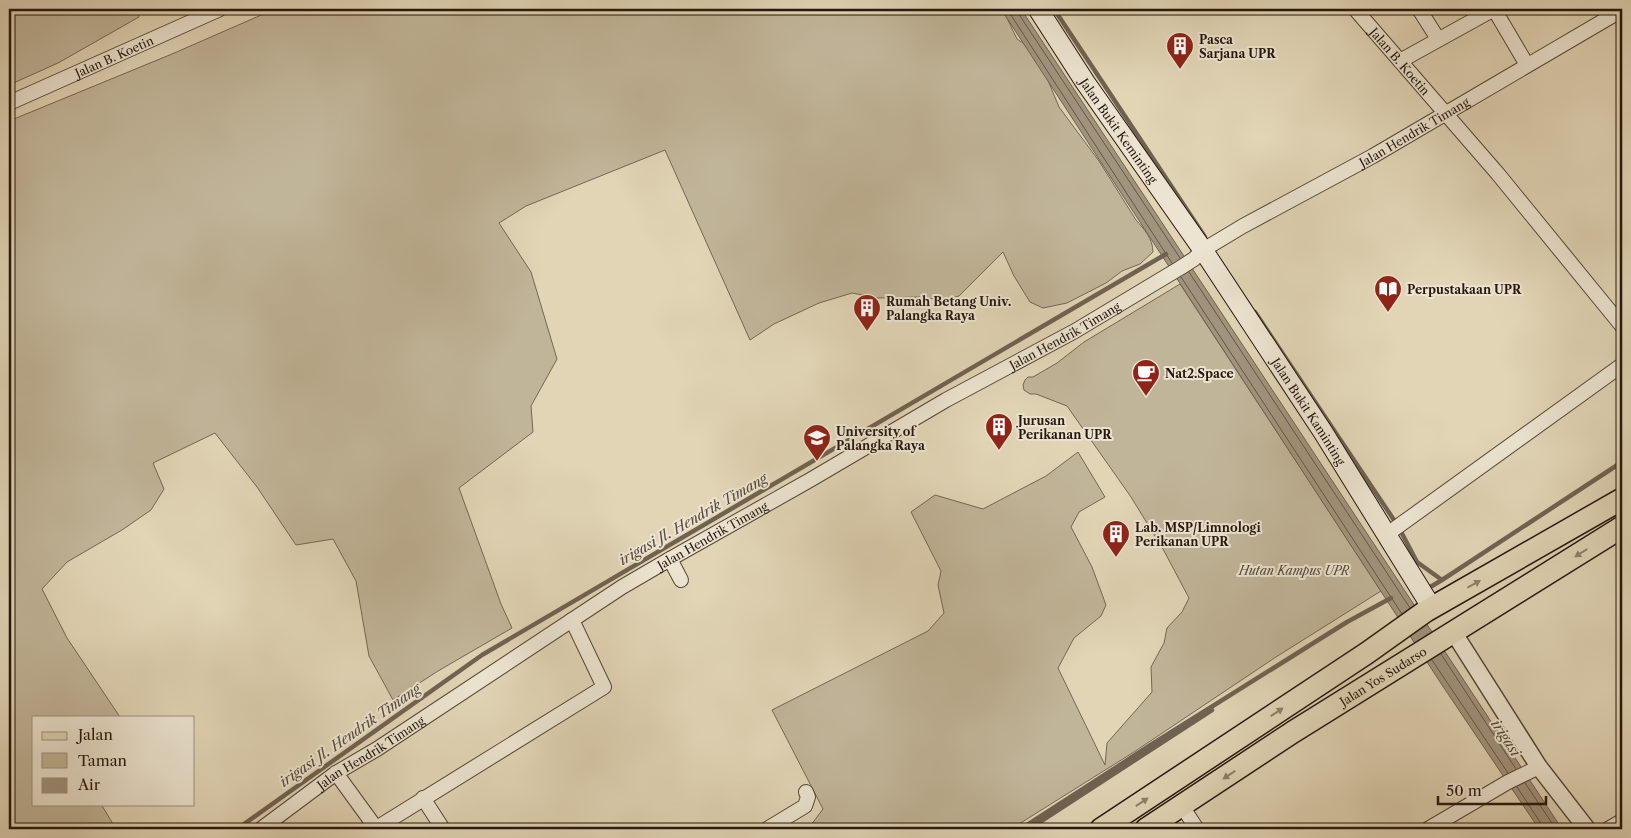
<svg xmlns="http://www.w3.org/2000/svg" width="1631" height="838" viewBox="0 0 1631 838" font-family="'Libre Caslon Text',serif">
<rect width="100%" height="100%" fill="#e1d5b6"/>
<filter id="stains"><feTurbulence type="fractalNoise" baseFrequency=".004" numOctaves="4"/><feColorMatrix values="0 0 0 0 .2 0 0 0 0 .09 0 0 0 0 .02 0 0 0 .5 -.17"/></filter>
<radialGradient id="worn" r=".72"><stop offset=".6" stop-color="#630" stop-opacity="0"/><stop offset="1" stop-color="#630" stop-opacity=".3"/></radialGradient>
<path fill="#c1b599" stroke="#746654" d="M9,9H138L139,17L58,63L9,85Z
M275,9H999L1006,16L1017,39L1023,43L1042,66L1059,107L1099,161L1136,220C1144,229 1153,239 1153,252L1140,264L1122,271L1106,283L1067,303L1043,308L1030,302L1014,276L1003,252L959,296L951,298L934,299L921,297L878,298L852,293L819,303L774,324L750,340L665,150L526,206L499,223L531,272L557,359L531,406L533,432L459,488L501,604L512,628L438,671L393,700L369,656L356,581L333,539L296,545L257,487L215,433L153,463L164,489L151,510L122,530L67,562L42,589L67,638L120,717H34V804H101L116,829H9V121L172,54Z
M1180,284L1381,591L1276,657L1134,752L1011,829H808L823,809L772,710L928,631L944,613L938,585L941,571L911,512L935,495L983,509L1046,476L1078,452L1105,497L1079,512L1071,527L1092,567L1106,605L1101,616L1074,638L1058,668L1105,765L1107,743L1152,692L1151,667L1164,643L1167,628L1182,612L1189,598L1163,549L1131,497L1067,406L1036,394H1030L1024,390L1023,385L1025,380L1028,377H1033L1057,363L1084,342Z"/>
<path fill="#a1947d" stroke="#706251" d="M1001,9H1021L1562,829H1539L1442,685Z"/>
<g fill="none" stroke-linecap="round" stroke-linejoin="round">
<path stroke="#645646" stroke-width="1" d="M1007,9L1172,263
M1018,9V13L1180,258
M1189,272L1410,608
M1181,277L1402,614
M1441,654L1516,769
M1432,660L1508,773
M1525,783L1556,829
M1517,787L1542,825L1543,829"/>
<path stroke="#706251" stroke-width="4.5" d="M1054,9L1205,237
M1255,312L1398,526L1417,562L1442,580
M1425,588L1432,586L1442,580L1622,462
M237,829L482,655L1166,254
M1021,829L1149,746L1347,622L1391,598
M1029,829L1212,710"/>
<defs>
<g id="minor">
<path id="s1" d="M1355,9L1498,174L1622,326"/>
<path d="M1419,9L1438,39"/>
<path d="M1494,9L1527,65"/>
<path d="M1400,61L1494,9"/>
<path id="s2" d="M9,103L220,9"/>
<path d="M1386,535L1622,365"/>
<path d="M670,559L681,580"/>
<path d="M336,773L376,828"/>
<path d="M423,798L443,829"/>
<path d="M1182,806L1197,829"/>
<path id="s3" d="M261,829L336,773L377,749L622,587L670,559L810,480L946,400L1075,331L1180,268L1194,259L1203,250L1243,226L1373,156L1622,10"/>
<path d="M375,829L604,687L572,620"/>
<path d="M767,829L805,806L808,797L806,792"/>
<path d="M1428,829L1508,782L1539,767"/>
<path d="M1608,829L1622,821"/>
</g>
<path id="tertiary" d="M1454,633L1539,767L1587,829"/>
<g id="secondary">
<path id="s4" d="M1038,9L1085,82L1203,250L1323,432L1432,608"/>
</g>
<g id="primary">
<path d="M1101,829L1367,653L1426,611L1622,499"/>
<path id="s5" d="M1146,829L1293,732L1622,527"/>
</g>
</defs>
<use href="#minor" stroke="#554638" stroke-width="16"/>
<use href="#tertiary" stroke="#554638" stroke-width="19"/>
<use href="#secondary" stroke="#26170e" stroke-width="21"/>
<use href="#primary" stroke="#26170e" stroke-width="24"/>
<use href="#minor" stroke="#ece4d0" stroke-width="14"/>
<use href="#tertiary" stroke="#ece4d0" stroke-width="16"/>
<use href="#secondary" stroke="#ece4d0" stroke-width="19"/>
<use href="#primary" stroke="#e1d5b6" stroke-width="21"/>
</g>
<defs><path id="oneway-solid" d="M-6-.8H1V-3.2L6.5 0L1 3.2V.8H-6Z" transform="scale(1.25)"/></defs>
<g fill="#8d806a">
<use href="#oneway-solid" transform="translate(1581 553) rotate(148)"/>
<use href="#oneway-solid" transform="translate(1474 584) rotate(-29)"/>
<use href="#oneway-solid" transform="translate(1277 712) rotate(-33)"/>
<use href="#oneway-solid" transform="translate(1229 775) rotate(147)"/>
<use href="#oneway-solid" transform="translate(1142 802) rotate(-34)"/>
</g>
<defs>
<symbol id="building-pin" viewBox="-11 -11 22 30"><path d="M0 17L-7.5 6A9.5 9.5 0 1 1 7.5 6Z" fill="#8f2418" stroke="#ece4d0"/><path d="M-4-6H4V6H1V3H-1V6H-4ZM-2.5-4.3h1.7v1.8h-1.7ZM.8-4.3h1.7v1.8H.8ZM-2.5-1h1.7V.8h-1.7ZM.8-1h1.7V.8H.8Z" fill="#fff"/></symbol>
<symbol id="library-pin" viewBox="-11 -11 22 30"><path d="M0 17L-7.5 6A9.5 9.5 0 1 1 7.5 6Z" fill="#8f2418" stroke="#ece4d0"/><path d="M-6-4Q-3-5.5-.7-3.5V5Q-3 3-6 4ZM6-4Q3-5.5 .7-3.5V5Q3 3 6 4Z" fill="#fff"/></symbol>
<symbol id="cafe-pin" viewBox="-11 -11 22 30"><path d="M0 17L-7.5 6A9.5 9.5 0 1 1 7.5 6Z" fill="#8f2418" stroke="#ece4d0"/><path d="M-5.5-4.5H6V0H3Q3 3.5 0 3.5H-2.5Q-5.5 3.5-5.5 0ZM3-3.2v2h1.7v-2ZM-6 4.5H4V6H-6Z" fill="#fff"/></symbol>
<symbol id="university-pin" viewBox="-11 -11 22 30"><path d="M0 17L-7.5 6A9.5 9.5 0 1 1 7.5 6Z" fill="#8f2418" stroke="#ece4d0"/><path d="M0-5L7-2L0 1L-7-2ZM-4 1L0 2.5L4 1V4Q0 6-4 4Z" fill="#fff"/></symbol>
</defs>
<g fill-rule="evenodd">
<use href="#building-pin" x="1164" y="30" width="32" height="43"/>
<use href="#library-pin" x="1372" y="273" width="32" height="43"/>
<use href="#building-pin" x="851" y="292" width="32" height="43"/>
<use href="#cafe-pin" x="1130" y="357" width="32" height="43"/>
<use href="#building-pin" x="983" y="411" width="32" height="43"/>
<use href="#university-pin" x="801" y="422" width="32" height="43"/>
<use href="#building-pin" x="1100" y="518" width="32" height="43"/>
</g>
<g text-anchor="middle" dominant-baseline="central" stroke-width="4" stroke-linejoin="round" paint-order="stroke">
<g font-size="12" font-weight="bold" fill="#26170e" stroke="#ece4d0" text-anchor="start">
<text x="1199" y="39">Pasca<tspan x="1199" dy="14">Sarjana UPR</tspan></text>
<text x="1407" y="289">Perpustakaan UPR</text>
<text x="886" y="301">Rumah Betang Univ.<tspan x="886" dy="14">Palangka Raya</tspan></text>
<text x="1165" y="373">Nat2.Space</text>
<text x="1018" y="420">Jurusan<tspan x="1018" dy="14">Perikanan UPR</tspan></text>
<text x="836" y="431">University of<tspan x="836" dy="14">Palangka Raya</tspan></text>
<text x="1135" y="527">Lab. MSP/Limnologi<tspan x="1135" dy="14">Perikanan UPR</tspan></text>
</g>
<g font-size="12" fill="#26170e" stroke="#ece4d0">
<text stroke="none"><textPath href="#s2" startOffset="115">Jalan B. Koetin</textPath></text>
<text stroke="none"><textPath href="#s1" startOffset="69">Jalan B. Koetin</textPath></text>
<text stroke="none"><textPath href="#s4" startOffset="146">Jalan Bukit Keminting</textPath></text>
<text stroke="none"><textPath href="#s3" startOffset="1349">Jalan Hendrik Timang</textPath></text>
<text stroke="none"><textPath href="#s3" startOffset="944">Jalan Hendrik Timang</textPath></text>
<text stroke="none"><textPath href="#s4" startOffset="485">Jalan Bukit Kaminting</textPath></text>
<text stroke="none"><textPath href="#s3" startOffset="539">Jalan Hendrik Timang</textPath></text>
<text stroke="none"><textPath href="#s5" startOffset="282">Jalan Yos Sudarso</textPath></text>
<text stroke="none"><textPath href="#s3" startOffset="134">Jalan Hendrik Timang</textPath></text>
</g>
<g font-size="12" font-style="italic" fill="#544638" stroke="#ece4d0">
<text x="1294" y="570">Hutan Kampus UPR</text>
</g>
<g font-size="14" font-style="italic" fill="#57493a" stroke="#ece4d0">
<text transform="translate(693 519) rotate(-30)">irigasi Jl. Hendrik Timang</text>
<text transform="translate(350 735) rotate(-35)">irigasi Jl. Hendrik Timang</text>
<text transform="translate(1506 738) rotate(57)">irigasi</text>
</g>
</g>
<rect width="1631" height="838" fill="none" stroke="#e1d5b6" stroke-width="30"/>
<rect x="10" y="10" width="1611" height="818" fill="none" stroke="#26170e" stroke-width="2.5"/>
<rect x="15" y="15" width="1601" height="808" fill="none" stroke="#26170e"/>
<rect x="32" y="716" width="162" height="90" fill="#ece4d0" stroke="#9d9282"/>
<rect x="42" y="732" width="25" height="8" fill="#e1d5b6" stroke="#9d9282"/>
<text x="78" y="740" font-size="15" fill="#26170e">Jalan</text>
<rect x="42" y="753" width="25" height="15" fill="#c1b599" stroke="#9d9282"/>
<text x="78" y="766" font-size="15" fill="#26170e">Taman</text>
<rect x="42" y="778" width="25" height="15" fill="#a1947d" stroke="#9d9282"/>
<text x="78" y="790" font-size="15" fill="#26170e">Air</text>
<path d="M1438 796v8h108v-8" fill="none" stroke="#26170e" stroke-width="2.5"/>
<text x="1446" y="796" font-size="15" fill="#26170e" stroke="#ece4d0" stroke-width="4" paint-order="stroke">50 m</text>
<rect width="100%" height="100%" filter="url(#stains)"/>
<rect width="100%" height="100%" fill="url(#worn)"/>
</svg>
